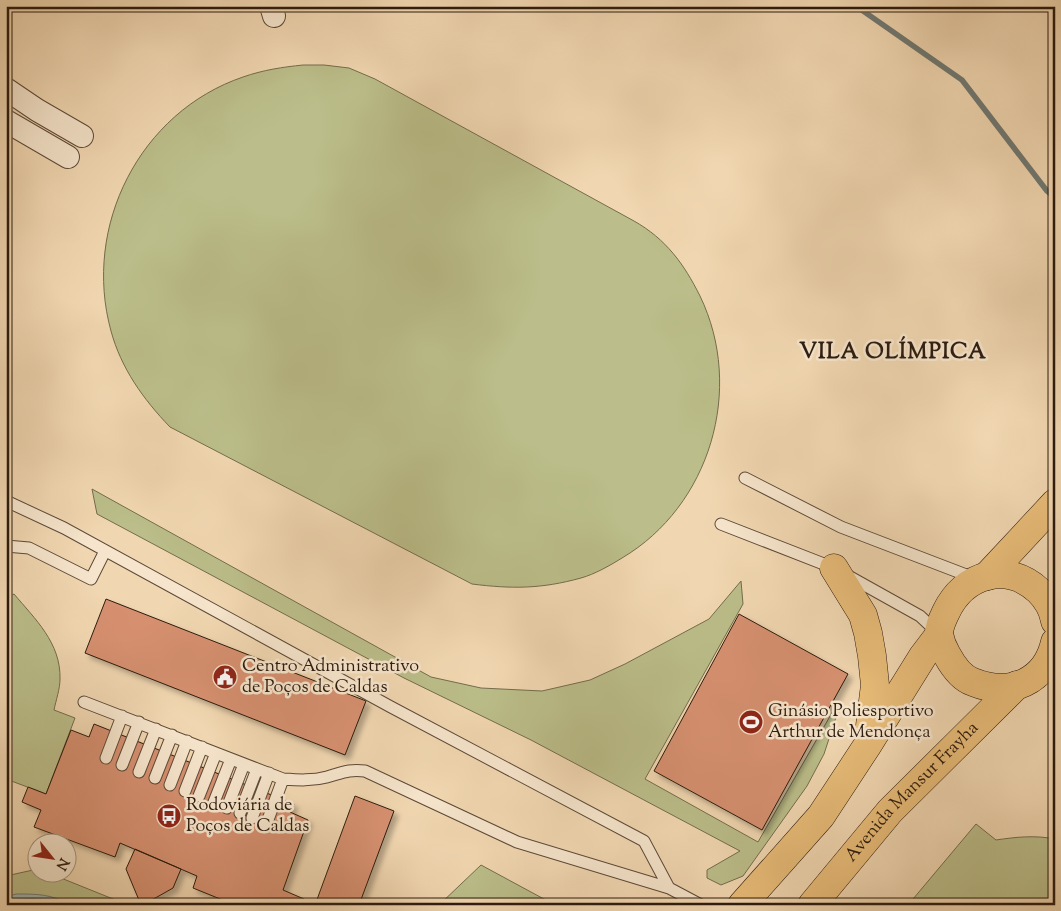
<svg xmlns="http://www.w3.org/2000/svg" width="1061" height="911" viewBox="0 0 1061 911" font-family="'Sorts Mill Goudy',serif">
<defs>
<filter id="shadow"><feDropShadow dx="4.5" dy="4.5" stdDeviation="2.5" flood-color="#0004"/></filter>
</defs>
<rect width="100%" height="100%" fill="#f1d7b1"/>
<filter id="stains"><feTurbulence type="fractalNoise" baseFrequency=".004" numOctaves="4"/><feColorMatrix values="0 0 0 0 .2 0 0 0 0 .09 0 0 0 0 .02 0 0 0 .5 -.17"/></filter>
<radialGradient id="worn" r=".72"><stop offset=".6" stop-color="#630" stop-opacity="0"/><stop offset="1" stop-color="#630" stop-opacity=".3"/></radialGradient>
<path fill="#bbbe8a" stroke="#746c4c" d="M303,65H324L349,68L375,79L634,221C666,239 684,264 700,296C745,389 710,506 622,558C609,566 595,574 581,578C541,589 512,589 472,584L170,427C143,399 121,368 111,331C82,226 140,112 243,77C263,70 283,67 303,65Z
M92,489L431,677L481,688L542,691L590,680L625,664L709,619L741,581L743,604L645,779L758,842L837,704L840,705L824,754L807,786L743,876L721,885L707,878V870L740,851L531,740L404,678L97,514Z
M14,594C35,619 61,643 60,679C60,689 56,700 54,710L75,718L46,794L6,779V598Z
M976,824L996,840C1016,837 1035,835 1055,839V905H908Z
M481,865L555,905H439Z
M33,870L37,871L38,874H51L128,905H6V876Z"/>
<path fill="#9db8b5" stroke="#707973" d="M16,894C38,894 51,894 71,905H6V897Z"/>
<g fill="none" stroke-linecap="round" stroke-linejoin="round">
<path stroke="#646a62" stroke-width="1" d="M6,901C25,899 43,896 60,905"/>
<path stroke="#707973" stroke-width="5.5" d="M856,6L962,80L1047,191L1055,198"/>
</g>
<path fill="#d6906f" stroke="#2c1b0f" filter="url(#shadow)" d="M106,599L366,701L345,755L85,653Z
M739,614L848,674L762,830L654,771Z
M94,724L294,804L290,812L308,820L283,890L304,899L301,905H235L193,888L197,876L120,843L115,857L34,827L41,810L22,802L28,787L46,794L71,730L89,737Z
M355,796L394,811L359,905H315Z
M135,849L181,869L173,888L143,905H141L126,869Z"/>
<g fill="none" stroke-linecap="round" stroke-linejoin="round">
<defs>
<path id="service" d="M745,478L841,527L974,578
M6,501L64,528L391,707L644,841L669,888
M721,524L834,568L920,616L937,632
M6,546L29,548L91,579L105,551
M84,702L283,779C298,780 312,781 327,777C342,773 348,769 365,771L517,842L669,888L701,905
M106,758L122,716
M122,765L139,722
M139,772L156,729
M155,778L172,735
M170,785L187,741
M185,791L202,747
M199,796L216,753
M214,802L231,759
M227,808L244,764
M240,813L257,769
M252,818L269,773
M266,825L283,779"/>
<path id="minor" d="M271,6L274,16
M6,89L37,110L82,136
M6,121L68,157"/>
<g id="primary">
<path d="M834,568L863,615L868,633L872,656L875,685L869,734"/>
<path d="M987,576L1055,503"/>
<path d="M1055,621C1053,609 1047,599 1039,591C1007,561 964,574 946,612C943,618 939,627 939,634C940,640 944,650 947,655C953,666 961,678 973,682C1010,697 1046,682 1055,642"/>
<path d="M742,905L821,816L867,746L923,656L939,635"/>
<path id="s1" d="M812,905L890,811L1017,685"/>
</g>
</defs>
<use href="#service" stroke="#5d4a38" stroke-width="13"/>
<use href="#minor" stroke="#5d4a38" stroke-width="24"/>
<use href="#primary" stroke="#2c1b0f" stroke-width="29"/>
<use href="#service" stroke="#f6e5cc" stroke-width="11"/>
<use href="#minor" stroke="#f6e5cc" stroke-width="22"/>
<use href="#primary" stroke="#e8bc78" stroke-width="28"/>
</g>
<defs>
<symbol id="civic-disc" viewBox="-11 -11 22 22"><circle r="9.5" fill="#8f2418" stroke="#f6e5cc"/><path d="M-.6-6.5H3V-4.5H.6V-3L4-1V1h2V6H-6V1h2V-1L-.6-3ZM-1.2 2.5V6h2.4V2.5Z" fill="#fff"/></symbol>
<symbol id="stadium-disc" viewBox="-11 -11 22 22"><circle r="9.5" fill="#8f2418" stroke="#f6e5cc"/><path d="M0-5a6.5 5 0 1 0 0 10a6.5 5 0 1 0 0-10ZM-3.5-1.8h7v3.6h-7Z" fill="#fff"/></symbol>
<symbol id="bus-disc" viewBox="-11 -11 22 22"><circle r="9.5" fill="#8f2418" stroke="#f6e5cc"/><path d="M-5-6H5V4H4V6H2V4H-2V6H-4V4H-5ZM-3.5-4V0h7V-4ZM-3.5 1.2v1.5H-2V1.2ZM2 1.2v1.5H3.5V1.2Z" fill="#fff"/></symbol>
</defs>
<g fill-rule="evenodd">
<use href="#civic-disc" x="211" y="663" width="28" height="28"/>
<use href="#stadium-disc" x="737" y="708" width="28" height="28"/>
<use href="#bus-disc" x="155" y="802" width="28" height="28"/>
</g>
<g text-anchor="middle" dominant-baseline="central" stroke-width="5" stroke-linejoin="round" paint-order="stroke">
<g font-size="18" fill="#2c1b0f" stroke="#f6e5cc" text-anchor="start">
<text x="242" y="667">Centro Administrativo<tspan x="242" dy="21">de Poços de Caldas</tspan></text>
<text x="768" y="712">Ginásio Poliesportivo<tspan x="768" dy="21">Arthur de Mendonça</tspan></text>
<text x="186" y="806">Rodoviária de<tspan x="186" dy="21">Poços de Caldas</tspan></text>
</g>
<g font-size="18" fill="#2c1b0f" stroke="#f6e5cc">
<text stroke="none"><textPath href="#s1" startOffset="151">Avenida Mansur Frayha</textPath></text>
</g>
<g font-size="22" font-weight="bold" letter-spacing="1" fill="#2c1b0f" stroke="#f6e5cc">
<text x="893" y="353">VILA OLÍMPICA</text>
</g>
</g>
<rect width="1061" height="911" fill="none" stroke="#f1d7b1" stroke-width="25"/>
<rect x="8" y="8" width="1046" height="896" fill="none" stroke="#2c1b0f" stroke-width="2.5"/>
<rect x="12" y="12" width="1036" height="886" fill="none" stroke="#2c1b0f"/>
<g transform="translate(52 858) rotate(120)"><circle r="24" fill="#f6e5cc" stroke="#a59480"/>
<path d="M0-4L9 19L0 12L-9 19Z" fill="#8f2418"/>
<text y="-8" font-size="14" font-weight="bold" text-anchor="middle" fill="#2c1b0f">N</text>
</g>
<rect width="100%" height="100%" filter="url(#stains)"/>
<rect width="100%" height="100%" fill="url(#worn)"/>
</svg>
